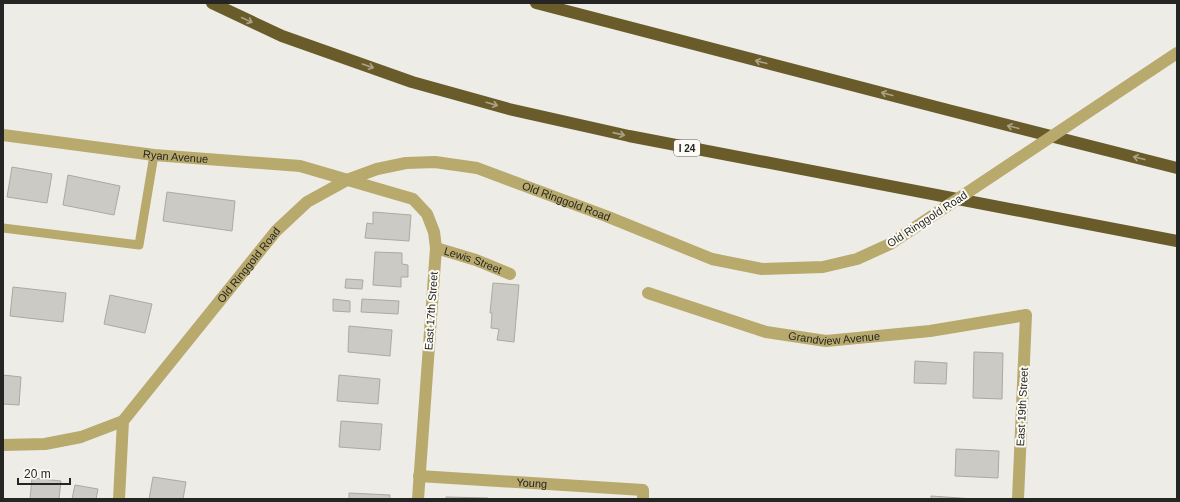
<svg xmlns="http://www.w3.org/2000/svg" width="1180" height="502" viewBox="0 0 1180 502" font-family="Helvetica,sans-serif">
<rect width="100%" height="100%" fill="#eeece7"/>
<path fill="#cccac5" stroke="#aaa9a3" d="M12,167L52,174L47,203L7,197Z
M68,175L120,186L114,215L63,205Z
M167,192L235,201L232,231L163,221Z
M373,212L411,215L409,241L365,238L367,223L373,224Z
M375,252L402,253V264L408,265V277H401V287L373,285Z
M346,279L363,280L362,289L345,288Z
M493,283L519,285L514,342L497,340L499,329L491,328L492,313H490Z
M13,287L66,293L63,322L10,316Z
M110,295L152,304L145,333L104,324Z
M333,299L350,301V312L333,311Z
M362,299L399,301L398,314L361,312Z
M349,326L392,330L390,356L348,352Z
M974,352L1003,353L1002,399L973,398Z
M915,361L947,363L946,384L914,383Z
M3,375L21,377L19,405L3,404Z
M339,375L380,379L378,404L337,401Z
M341,421L382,424L380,450L339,447Z
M956,449L999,451L998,478L955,476Z
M153,477L186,482L183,499H149Z
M32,478L61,481L59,499H30Z
M75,485L98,489L96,499H72Z
M349,493L390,495V499H349Z
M931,496L974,499H931Z
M446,497L488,498V499H446Z"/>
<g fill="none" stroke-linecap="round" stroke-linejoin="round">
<path stroke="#b8a96d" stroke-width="9" d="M3,228L139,245L154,155"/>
<g stroke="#b8a96d" stroke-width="12">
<path id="s1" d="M3,135L154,155L300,166L413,199L427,214L434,232L436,248L418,499"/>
<path id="s2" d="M436,248L476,260L510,274"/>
<path id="s3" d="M648,293L766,332L826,341L930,331L1026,315L1018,499"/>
<path id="s4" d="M3,445L45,444L81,437L123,421L276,231L307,202L347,180L377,169L406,163L435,162L477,168L606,216L712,259L762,269L823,267L857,259L890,244"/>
<path id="s5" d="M419,476L643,490V499"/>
<path d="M119,499L123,421"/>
</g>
<path stroke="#695c2a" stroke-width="12" d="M212,3L282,36L412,82L509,109L629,136L1177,241
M536,3L948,110L1177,168"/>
<path stroke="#b8a96d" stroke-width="12" d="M890,244L1177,53"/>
</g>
<defs><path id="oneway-shaft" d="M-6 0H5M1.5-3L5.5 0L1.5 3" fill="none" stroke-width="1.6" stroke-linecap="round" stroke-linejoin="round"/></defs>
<g stroke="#aba385">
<use href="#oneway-shaft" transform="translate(247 20) rotate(25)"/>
<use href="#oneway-shaft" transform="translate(761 62) rotate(-165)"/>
<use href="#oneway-shaft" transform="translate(368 66) rotate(19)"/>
<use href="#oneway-shaft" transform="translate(887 94) rotate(-165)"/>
<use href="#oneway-shaft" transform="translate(492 104) rotate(16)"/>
<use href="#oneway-shaft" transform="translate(1013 127) rotate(-166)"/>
<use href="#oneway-shaft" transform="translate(619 134) rotate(13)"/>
<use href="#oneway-shaft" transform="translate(1139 158) rotate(-166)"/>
</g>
<g text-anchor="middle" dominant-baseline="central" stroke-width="4" stroke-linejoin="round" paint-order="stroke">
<rect fill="#fbfaf4" stroke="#656562" stroke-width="1" x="674" y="140" width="26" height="16" rx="3"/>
<g font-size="10" font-weight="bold" fill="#252523">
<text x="687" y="148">I 24</text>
</g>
<g font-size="11" fill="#252523" stroke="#fbfaf4">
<text stroke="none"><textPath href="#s1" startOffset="174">Ryan Avenue</textPath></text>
<text stroke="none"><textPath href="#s4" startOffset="684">Old Ringgold Road</textPath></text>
<text transform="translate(927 219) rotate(-33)">Old Ringgold Road</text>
<text stroke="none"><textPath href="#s2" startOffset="39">Lewis Street</textPath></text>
<text stroke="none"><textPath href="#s4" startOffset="324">Old Ringgold Road</textPath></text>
<text transform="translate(431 311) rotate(-86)">East 17th Street</text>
<text stroke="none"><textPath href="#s3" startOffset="193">Grandview Avenue</textPath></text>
<text transform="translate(1022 407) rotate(-87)">East 19th Street</text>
<text stroke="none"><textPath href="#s5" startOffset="113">Young</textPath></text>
</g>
</g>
<rect width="1180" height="502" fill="none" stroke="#252523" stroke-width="8"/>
<path d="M18 478v6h52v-6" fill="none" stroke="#252523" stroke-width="2"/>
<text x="24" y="478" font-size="12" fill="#252523" stroke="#fbfaf4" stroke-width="3" paint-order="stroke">20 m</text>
</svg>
